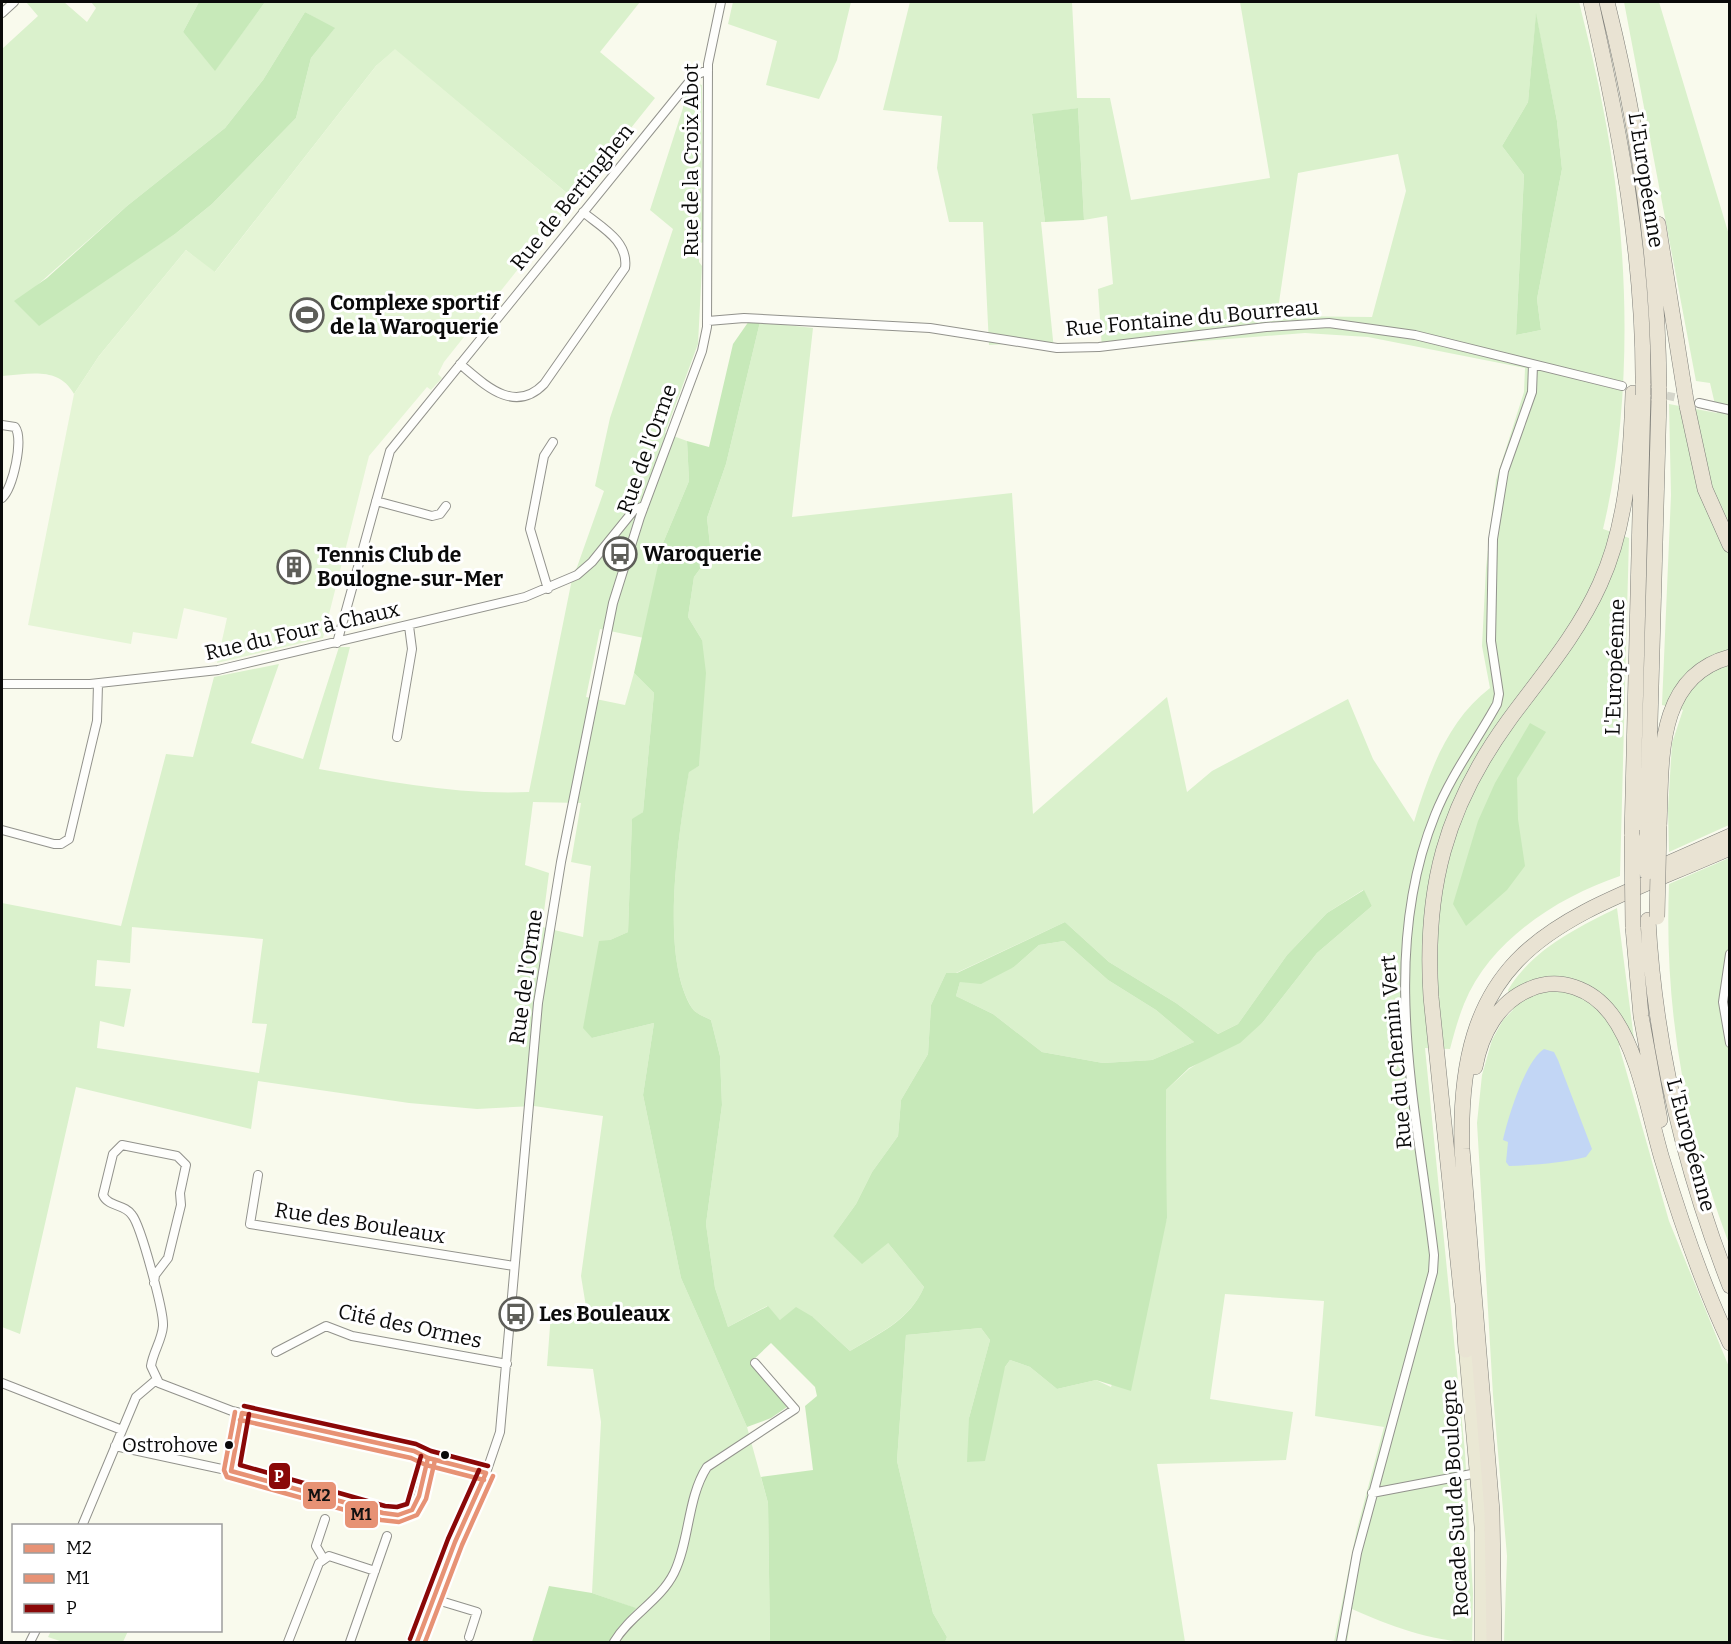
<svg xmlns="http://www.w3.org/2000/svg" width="1731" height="1644" viewBox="0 0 1731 1644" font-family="Bitter,serif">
<rect width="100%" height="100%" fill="#f9faed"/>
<path fill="#daf1cc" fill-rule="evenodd" d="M26,2H64L87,22L96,8L91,2H199L183,32L215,70L265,2H640L600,52L655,98L574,199L395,50L376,66L214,273L186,250L99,356L74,394C59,366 29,374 2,376V49L38,16ZM305,12L334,29L311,58L296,118L212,204L175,234L122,268L34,288L127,206L225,128L263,80Z
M733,2H851L837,60L819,99L766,85L777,41L728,24Z
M910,2H1072L1077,98H1110L1131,200L1270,178L1240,2H1579C1588,38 1597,75 1604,113C1629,242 1634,401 1603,529L1629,538L1620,876C1558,897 1490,940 1464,1004C1458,1019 1454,1034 1450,1049L1425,1048L1465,1452L1473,1593L1472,1642C1432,1642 1388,1625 1352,1609L1347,1642H1334L1357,1529L1384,1427L1315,1416L1324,1301L1225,1294L1210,1399L1293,1412L1286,1460L1157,1464L1185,1642H945L947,1637L933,1613L897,1461L906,1335L981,1328L990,1340L969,1418L1010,1360L1030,1367L1057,1389L1096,1380L1111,1387L1167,1218L1166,1090L1189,1069L1263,1022L1317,953L1372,906L1363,890L1327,913L1287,955L1238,1024L1218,1034L1176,1003L1109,962L1065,922L956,973H946L931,1005L928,1054L901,1100L898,1136L872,1172L856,1204L833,1236L888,1243L924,1287C910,1320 879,1333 850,1351L813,1317L780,1320L767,1306L728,1327L715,1288L706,1224L722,1105L720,1056L711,1020C705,1017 696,1014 692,1008C659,956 679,831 689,771L699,766L702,640L688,617L694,577L711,554L707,518L726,464L760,322L813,328L792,517L1012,493L1033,814L1167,697L1187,792L1212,771L1348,699L1373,759L1414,822C1429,772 1448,720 1490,688L1482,646L1486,568L1496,480L1524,392L1525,368L1368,337L1305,333L1102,349L1098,289L1113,284L1107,216L1084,220L1078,108L1032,115L1045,222H1041L1054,350L1007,344L989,345L983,222H949L937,168L942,116L883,110ZM1536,15L1557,121L1562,169L1537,299L1541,330L1516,335L1524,175L1502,146L1528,102ZM1398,154L1406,191L1372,317L1277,316L1298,173Z
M1624,2H1659L1729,235V825L1669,852L1668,809L1672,743L1683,710L1662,705L1671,495L1669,404L1717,413L1710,383L1696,381Z
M694,83L702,85L703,242L699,244V262L702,266L698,344L665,433L687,441L689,481L663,543L644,638L600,629L586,697L625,705L634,673L654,693L643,812L632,820L628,932L610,940L592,1038L654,1023L643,1095L681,1278L747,1427L768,1503L770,1642H618V1628L635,1608L592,1593L601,1422L593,1369L547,1366L551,1313H587L581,1276L603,1116L534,1106L477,1109L409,1103L258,1081L251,1129L76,1087L20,1334L2,1327V903L121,926L166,754L193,757L214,677L279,664L251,743L303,759L339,647H350L319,769C389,782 458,795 529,792L571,584L604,491L595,486L610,418L673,229L650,210L683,108V96ZM533,802L581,803L571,862L591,866L583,937L542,927L549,873L525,865ZM132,927L263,939L252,1023L267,1024L259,1073L97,1048L100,1021L124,1027L131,989L95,986L97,960L130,963Z
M1729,858V1244C1685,1126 1664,1010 1669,884Z
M1617,908L1634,1039L1619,1046L1669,1221L1729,1367V1642H1504L1507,1556L1493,1395L1477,1123L1482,1075L1492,1040L1503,1020L1513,1010L1508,990C1533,949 1575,929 1617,908Z
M1064,941L1108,980L1156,1010L1194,1042L1152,1060L1103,1063L1042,1052L993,1014L956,996L960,982L1014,967L1039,945Z
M51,1631V1630L128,1631L123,1642H63L48,1637Z"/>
<path fill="#c7e9b9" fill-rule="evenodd" d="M199,2H265L215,71L183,32Z
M305,12L335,28L311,58L296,118L212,204L175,234L39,326L14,301L47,278L127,206L225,128L263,80Z
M1536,13L1557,121L1562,169L1537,299L1541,330L1516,335L1524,175L1502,146L1528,102Z
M1078,108L1084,220L1045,222L1032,114Z
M749,321L760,322L726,464L707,518L711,554L694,577L688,617L702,640L706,673L699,766L689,772C679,831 659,956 692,1008C696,1014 705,1017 711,1020L720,1056L722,1105L706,1224L715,1288L728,1327L768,1306L780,1320L796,1307L813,1317L850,1351C880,1333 910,1320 924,1287L888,1243L862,1264L833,1236L856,1204L872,1172L898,1136L901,1100L928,1054L931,1005L946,973H957L1065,922L1109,962L1176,1003L1218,1034L1238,1024L1287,955L1327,913L1364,890L1372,906L1317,953L1263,1022L1240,1043L1189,1068L1166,1090L1167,1218L1131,1391L1096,1380L1057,1389L1030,1367L1010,1360L1005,1367L985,1461L967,1462L969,1418L990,1340L981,1328L906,1335L897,1461L933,1613L947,1637L945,1642H770L768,1503L761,1477L813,1470L805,1406L817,1396L815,1387L771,1343L750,1363L787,1407L771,1418L747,1427L681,1278L643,1095L654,1023L592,1038L583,1028L599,941L610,940L628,932L632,819L643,812L654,693L634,673L663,543L689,481L687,441L709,447L733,344ZM1064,941L1108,980L1156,1010L1194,1042L1152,1060L1103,1063L1042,1052L993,1014L956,996L960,982L981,984L1014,967L1039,945Z
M1530,723L1546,732L1517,778L1518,819L1525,866L1507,890L1466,926L1453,904L1478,821L1495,783Z
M549,1586L592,1593L636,1608L618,1628V1642H532Z"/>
<path fill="#e5f5d6" d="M395,49L574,199L444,362L438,374L442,378L431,390L427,387L369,456L323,638L217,663L227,618L184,608L177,639L133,632L131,644L28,625L74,394L99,356L186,250L215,272L376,66Z"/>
<path fill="#c2d6f5" d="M1544,1049L1554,1052L1558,1060L1592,1149L1586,1157C1561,1163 1536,1165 1509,1166L1506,1162L1508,1142L1503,1140C1508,1118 1525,1061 1544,1049Z"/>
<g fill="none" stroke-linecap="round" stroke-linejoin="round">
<path stroke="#d5d6cb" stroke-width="8" stroke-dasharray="8 4" stroke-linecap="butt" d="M1655,393L1687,400"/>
<defs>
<path id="minor" d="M2,13L14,2
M708,321L744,318L930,328L1057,348L1099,347L1266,327L1329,323L1415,335L1622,386
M460,364C484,384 514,415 544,384L625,268C629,241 601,227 583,212
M1699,403L1730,410
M2,425L15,427C24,439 13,488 2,498
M376,501L432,516L440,514L446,506
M548,589L530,529L544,456L553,442
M337,643L390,451L689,82L698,74L708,70
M2,684H90L218,670L525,597L577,575L592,562L634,510L644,506
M397,737L412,649L409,626
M2,830L54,844H61L69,839L97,721L98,684
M1730,954L1723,1002L1730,1043
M258,1175L250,1224L514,1266
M154,1283L155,1275L168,1258L181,1205L180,1193L186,1165L177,1156L122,1145L113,1154L103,1195C108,1207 125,1204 132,1215C141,1226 164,1312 163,1326C162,1340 153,1352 151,1366L159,1383L232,1411L414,1451L428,1458L486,1473
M276,1352L326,1326L352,1336L507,1364
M2,1383L122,1430
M242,1413L231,1471L267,1479L383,1513L398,1515L412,1510L419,1496L428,1458
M115,1446L231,1471
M1372,1493L1477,1473
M82,1526L136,1397L156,1380
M323,1558L316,1546L325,1519
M434,1599L477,1612L469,1637
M30,1642L36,1630
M288,1642L319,1563L329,1556L375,1571
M350,1642L387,1536
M417,1642L455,1542L486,1473L500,1432L538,1003L561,862L613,603L640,517L702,351L707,327L708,64L721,2
M614,1642C630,1615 660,1601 674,1573C690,1540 687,1498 707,1467L795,1409L755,1363
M1341,1642L1357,1553L1433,1272L1434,1255C1417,1110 1378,956 1435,815C1451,775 1476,742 1497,704L1499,694L1491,641L1493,539L1504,471L1532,392L1533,365"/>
<path id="trunk" d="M1466,1350L1482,1532V1642"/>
<path id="motorway" d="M1591,2C1619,128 1644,254 1643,385
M1607,2C1638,127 1658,258 1659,388
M1658,224L1685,394
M1687,406L1705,489L1730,545
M1659,826C1662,764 1654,677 1730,657
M1647,830L1659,399
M1632,836L1643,395
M1653,870L1730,836
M1648,920C1655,1047 1684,1168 1730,1286
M1633,927L1641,1016L1660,1120
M1475,1067C1481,1034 1498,1002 1530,989C1560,976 1592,989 1611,1014C1639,1051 1649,1115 1662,1159C1681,1222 1702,1284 1730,1343
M1462,1291L1466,1350
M1462,1300L1431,997C1424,889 1445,808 1509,720C1542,675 1577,635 1600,584C1627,525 1631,457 1633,393
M1494,1642L1492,1511L1462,1149C1456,938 1566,920 1730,848"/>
</defs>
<use href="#minor" stroke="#92928c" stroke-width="10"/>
<use href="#trunk" stroke="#7f7f7a" stroke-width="15"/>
<use href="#motorway" stroke="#7f7f7a" stroke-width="16"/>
<use href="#minor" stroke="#fefefc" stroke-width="8"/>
<use href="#trunk" stroke="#eae8d4" stroke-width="14"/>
<use href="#motorway" stroke="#e9e3d3" stroke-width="15"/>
<defs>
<path id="motorway-bridge" d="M1685,394L1687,406
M1643,395V385
M1659,399V388
M1647,830V872
M1632,836L1633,927
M1657,917L1659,826"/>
</defs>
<use href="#motorway-bridge" stroke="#7f7f7a" stroke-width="16" stroke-linecap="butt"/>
<use href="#motorway-bridge" stroke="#e9e3d3" stroke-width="15"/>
<defs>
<path id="bus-1" d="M242,1413L231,1471L383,1513L398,1515L412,1510L419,1496L428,1458
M242,1413L414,1451L428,1458L486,1473
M417,1642L455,1542L486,1473"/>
<path id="bus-2" d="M235,1412L224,1470L227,1477L381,1520L399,1522L417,1515L426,1499L435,1460
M240,1420L411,1458L426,1465L484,1480
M425,1642L462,1545L493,1476"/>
<path id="bus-3" d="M244,1406L416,1444L431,1451L488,1466
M249,1414L240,1465L385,1506L397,1507L407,1504L421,1456
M410,1639L448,1539L479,1470"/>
</defs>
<use href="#bus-1" stroke="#fff" stroke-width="9"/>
<use href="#bus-2" stroke="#fff" stroke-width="9"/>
<use href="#bus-3" stroke="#fff" stroke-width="9"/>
<use href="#bus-1" stroke="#e79275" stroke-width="4.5"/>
<use href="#bus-2" stroke="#e79275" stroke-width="4.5"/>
<use href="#bus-3" stroke="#8a0808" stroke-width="4.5"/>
</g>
<defs>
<symbol id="stadium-ring" viewBox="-11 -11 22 22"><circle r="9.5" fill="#fff" stroke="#5e5e59" stroke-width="1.5"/><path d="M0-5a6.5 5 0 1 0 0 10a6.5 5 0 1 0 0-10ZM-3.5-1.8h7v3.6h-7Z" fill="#5e5e59"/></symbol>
<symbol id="bus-ring" viewBox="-11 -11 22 22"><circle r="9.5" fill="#fff" stroke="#5e5e59" stroke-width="1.5"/><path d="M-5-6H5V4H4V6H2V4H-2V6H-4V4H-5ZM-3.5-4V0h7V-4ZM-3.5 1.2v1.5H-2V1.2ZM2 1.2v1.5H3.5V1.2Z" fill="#5e5e59"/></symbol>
<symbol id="building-ring" viewBox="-11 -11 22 22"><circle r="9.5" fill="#fff" stroke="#5e5e59" stroke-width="1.5"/><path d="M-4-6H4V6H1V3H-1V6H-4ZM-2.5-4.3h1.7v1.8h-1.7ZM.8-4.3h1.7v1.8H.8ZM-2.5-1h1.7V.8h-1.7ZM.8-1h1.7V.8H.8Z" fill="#5e5e59"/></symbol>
</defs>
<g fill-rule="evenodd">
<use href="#stadium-ring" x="288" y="296" width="38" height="38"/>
<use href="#bus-ring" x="601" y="535" width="38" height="38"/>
<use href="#building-ring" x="275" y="548" width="38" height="38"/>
<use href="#bus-ring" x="497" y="1295" width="38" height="38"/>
</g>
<g fill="#0a0a0a" stroke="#fff" stroke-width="2">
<circle cx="229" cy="1445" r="5"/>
<circle cx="445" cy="1455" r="5"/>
</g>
<g text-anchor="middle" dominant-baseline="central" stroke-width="6" stroke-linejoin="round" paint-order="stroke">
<g font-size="20" fill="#0a0a0a" stroke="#fff" text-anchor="end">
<text x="218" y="1445">Ostrohove</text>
</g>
<g font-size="21" fill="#0a0a0a" stroke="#fff">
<text transform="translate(691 160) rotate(-90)">Rue de la Croix Abot</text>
<text transform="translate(1646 180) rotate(81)">L'Européenne</text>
<text transform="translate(572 197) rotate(-51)">Rue de Bertinghen</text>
<text transform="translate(1192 318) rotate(-5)">Rue Fontaine du Bourreau</text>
<text transform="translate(647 449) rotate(-70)">Rue de l'Orme</text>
<text transform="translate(302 631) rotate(-13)">Rue du Four à Chaux</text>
<text transform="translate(1615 667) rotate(-88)">L'Européenne</text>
<text transform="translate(526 977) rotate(-82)">Rue de l'Orme</text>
<text transform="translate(1396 1052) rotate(-95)">Rue du Chemin Vert</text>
<text transform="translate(1691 1145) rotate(75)">L'Européenne</text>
<text transform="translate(360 1223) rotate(9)">Rue des Bouleaux</text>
<text transform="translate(410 1326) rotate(12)">Cité des Ormes</text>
<text transform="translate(1455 1498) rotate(-93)">Rocade Sud de Boulogne</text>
</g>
<g font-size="21" font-weight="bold" fill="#0a0a0a" stroke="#fff" text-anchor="start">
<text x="330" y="303">Complexe sportif<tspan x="330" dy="24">de la Waroquerie</tspan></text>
<text x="643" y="554">Waroquerie</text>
<text x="317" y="555">Tennis Club de<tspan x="317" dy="24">Boulogne-sur-Mer</tspan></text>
<text x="539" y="1314">Les Bouleaux</text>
</g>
</g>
<g stroke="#fff" stroke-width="2">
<rect x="268" y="1462" width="23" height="28" rx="6" fill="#8a0808"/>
<rect x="302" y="1481" width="35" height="29" rx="6" fill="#e79275"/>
<rect x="344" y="1500" width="35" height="29" rx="6" fill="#e79275"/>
</g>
<g font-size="16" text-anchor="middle" font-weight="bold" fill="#fff">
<text x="279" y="1482">P</text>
</g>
<g font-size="16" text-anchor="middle" font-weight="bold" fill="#111">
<text x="319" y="1501">M2</text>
<text x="361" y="1520">M1</text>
</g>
<rect width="1731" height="1644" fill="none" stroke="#0a0a0a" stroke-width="6"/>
<rect x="12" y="1524" width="210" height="108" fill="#ffffff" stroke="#9d9d9d" stroke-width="1.5"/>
<rect x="24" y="1544" width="30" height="9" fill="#e79275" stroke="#9d9d9d" stroke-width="1.5"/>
<text x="66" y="1554" font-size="18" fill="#0a0a0a">M2</text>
<rect x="24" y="1574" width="30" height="9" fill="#e79275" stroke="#9d9d9d" stroke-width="1.5"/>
<text x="66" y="1584" font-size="18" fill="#0a0a0a">M1</text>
<rect x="24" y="1604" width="30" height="9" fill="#8a0808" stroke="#9d9d9d" stroke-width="1.5"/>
<text x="66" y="1614" font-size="18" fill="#0a0a0a">P</text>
</svg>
